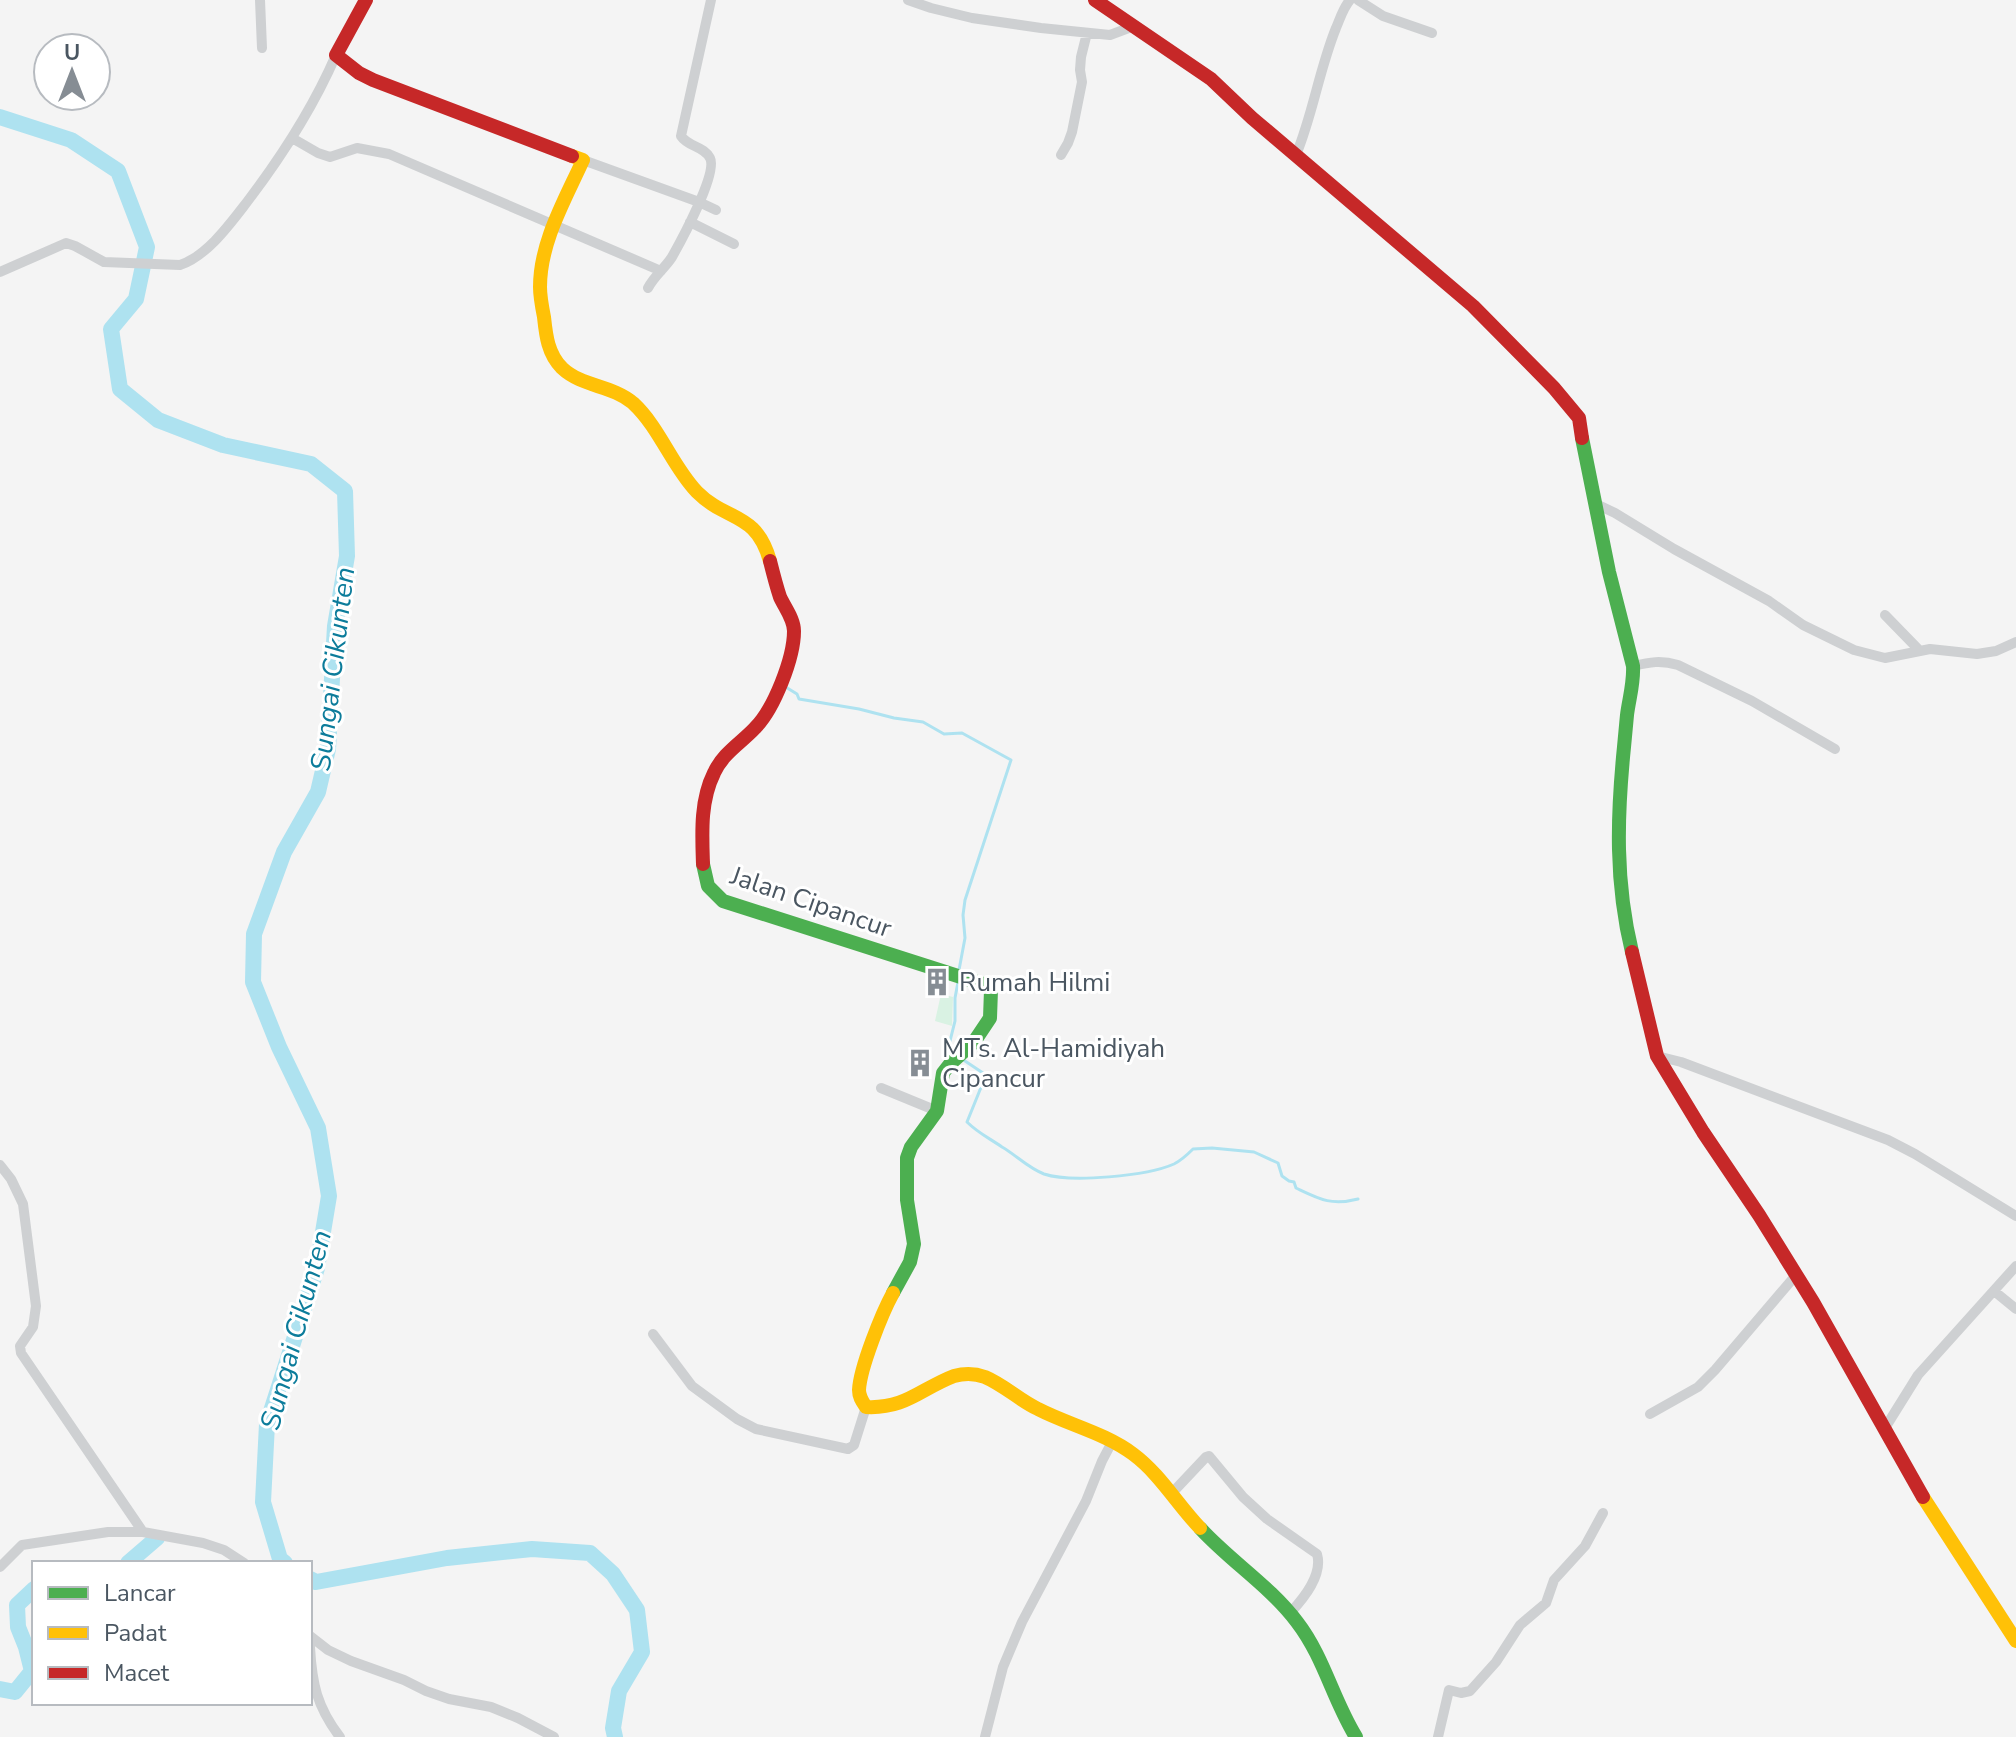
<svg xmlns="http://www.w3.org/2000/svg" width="2016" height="1737" viewBox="0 0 2016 1737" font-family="'Nunito Sans',sans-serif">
<rect width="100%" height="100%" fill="#f4f4f4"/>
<path fill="#d9f2e3" d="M941,994L953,997L952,1026L935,1021Z"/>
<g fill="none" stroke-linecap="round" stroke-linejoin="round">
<path stroke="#aee2f0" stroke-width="3" d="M784,686L797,694L799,699L859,709L894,718L923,722L944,734L962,733L1011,760L965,900L963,915L965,938L959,970
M956,1054L949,1045L955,1021V998L958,982
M962,1059L986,1075L967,1122C978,1133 989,1138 1002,1147C1016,1155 1028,1168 1044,1174C1071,1183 1147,1176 1174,1164C1182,1160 1187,1155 1193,1149L1212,1148L1254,1152L1278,1163L1282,1176L1289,1181L1294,1182L1296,1188C1319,1199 1331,1206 1358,1199"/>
<path stroke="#aee2f0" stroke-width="16" d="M0,117L71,140L118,171L147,247L136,299L111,329L120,389L158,420L223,445L311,464L345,491L347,556L335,626L328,749L318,792L284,852L254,934L253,982L279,1047L318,1128L329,1196L317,1268L267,1424L263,1502L280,1559L285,1563
M128,1563L157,1538
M310,1579L316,1582L447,1558L532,1549L590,1553L613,1574L637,1610L642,1652L619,1691L613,1728L615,1737
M0,1689L15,1692L32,1671L26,1647L18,1627L17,1605L34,1589"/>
<path stroke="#ced0d2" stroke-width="10" d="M260,0L262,48
M908,0L931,8L972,18L1041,28L1110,35L1134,26
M1358,0L1383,16L1432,33
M292,138L318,153L330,157L357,148L389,154L661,271
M1061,155L1068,143L1072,132L1082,82L1080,70L1081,57L1087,33
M1296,155C1313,114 1319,70 1336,28C1340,19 1343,8 1350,0
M583,160L699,202L716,210
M690,222L734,244
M0,272L66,243L75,246L104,262L180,265C207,256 230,224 247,202C282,156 313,108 336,55
M648,288C654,276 665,268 672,257C681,241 718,173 710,158C704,146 688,147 681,136L711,0
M1594,503L1615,513L1674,549L1769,601L1803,625L1854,650L1885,658L1930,649L1977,654L1996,651L2016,642
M1885,615L1920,651
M1633,666C1650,662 1661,660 1678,665L1752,701L1835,749
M1657,1056L1681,1062L1888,1140L1915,1154L2016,1216
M881,1088L937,1111
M0,1165L11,1179L23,1204L36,1306L33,1327L20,1346L21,1353L143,1532
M1994,1291L2016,1309
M653,1334L692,1386L737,1419L756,1429L848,1449L854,1445L866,1407
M1650,1414L1698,1387L1715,1370L1796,1275
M1885,1428L1918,1375L2016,1266
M1173,1492L1206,1457L1209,1456L1243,1497L1267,1519L1317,1554C1323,1575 1304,1598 1291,1612
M0,1567L22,1545L108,1532H143L203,1543L224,1550L244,1563
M310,1636L328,1650L351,1661L404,1680L426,1691L449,1699L491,1707L518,1718L554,1737
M310,1647C312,1684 317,1707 340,1737
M985,1737L1003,1667L1022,1622L1086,1501L1102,1461L1112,1442
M1438,1737L1449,1690L1461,1693L1470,1691L1496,1662L1520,1625L1546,1603L1554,1580L1585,1546L1603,1513"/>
<path stroke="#4caf50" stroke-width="14" d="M1582,438L1609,572L1633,666C1634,683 1629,699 1627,715C1626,726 1625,736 1624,747C1617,817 1615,882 1632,952
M703,864L708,886L723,901L986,985L991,990L990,1018L974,1042L950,1064L943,1073L937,1111L911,1147L907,1158V1200L914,1244L910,1262L893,1293
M1200,1528C1230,1561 1270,1586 1297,1622C1324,1657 1333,1700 1356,1737"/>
<path stroke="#ffc107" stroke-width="14" d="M572,156L583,160C565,200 540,242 540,287C540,297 542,307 544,317C546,336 548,354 562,368C582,387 612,385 633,403C660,428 672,466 697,492C727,522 756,511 770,561
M893,1293C882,1313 860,1368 859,1390C859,1397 862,1401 866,1407C906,1409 920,1389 954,1376C965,1373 974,1373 985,1377C1004,1385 1019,1400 1038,1409C1069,1425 1105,1433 1133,1454C1160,1474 1177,1504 1200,1528
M1923,1497L2016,1641"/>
<path stroke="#c62828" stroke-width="14" d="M366,0L336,55L359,73L373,80L572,156
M1095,0L1211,79L1252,118L1473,306L1554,388L1579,418L1582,438
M703,864C702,834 700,801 714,773C723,753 741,743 755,728C774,709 794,658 794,631C794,619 785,608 780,597C776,585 773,573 770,561
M1632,952L1657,1056L1703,1132L1759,1215L1813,1302L1923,1497"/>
</g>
<defs>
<symbol id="building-bare" viewBox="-9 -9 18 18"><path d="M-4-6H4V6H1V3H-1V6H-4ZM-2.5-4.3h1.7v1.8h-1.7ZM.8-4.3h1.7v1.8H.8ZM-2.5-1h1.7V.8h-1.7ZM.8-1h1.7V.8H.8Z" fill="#868d94" stroke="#fff" stroke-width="2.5" paint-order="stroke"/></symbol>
</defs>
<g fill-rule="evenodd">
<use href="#building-bare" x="917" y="962" width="40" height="40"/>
<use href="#building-bare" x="900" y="1043" width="40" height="40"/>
</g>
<g text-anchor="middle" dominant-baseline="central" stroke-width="6" stroke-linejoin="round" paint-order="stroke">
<g font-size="26" fill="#4a5661" stroke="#fff">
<text transform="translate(811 902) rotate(19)">Jalan Cipancur</text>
</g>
<g font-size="26" fill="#4a5661" stroke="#fff" text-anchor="start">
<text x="959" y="982">Rumah Hilmi</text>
<text x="942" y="1048">MTs. Al-Hamidiyah<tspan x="942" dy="30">Cipancur</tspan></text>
</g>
<g font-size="28" font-style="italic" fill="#0c7c9b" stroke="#fff">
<text transform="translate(333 669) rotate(-83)">Sungai Cikunten</text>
<text transform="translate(296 1330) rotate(-75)">Sungai Cikunten</text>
</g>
</g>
<rect x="32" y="1561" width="280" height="144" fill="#ffffff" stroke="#b7bbc0" stroke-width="2"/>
<rect x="48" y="1587" width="40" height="12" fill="#4caf50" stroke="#b7bbc0" stroke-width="2"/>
<text x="104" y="1601" font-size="24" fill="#4a5661">Lancar</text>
<rect x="48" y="1627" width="40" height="12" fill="#ffc107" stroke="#b7bbc0" stroke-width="2"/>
<text x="104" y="1641" font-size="24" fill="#4a5661">Padat</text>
<rect x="48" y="1667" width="40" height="12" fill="#c62828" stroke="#b7bbc0" stroke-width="2"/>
<text x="104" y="1681" font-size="24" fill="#4a5661">Macet</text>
<g transform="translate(72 72)"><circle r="38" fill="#ffffff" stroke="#b7bbc0" stroke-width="2"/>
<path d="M0-6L14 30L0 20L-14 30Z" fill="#868d94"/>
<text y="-12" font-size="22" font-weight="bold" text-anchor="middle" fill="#4a5661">U</text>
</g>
</svg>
